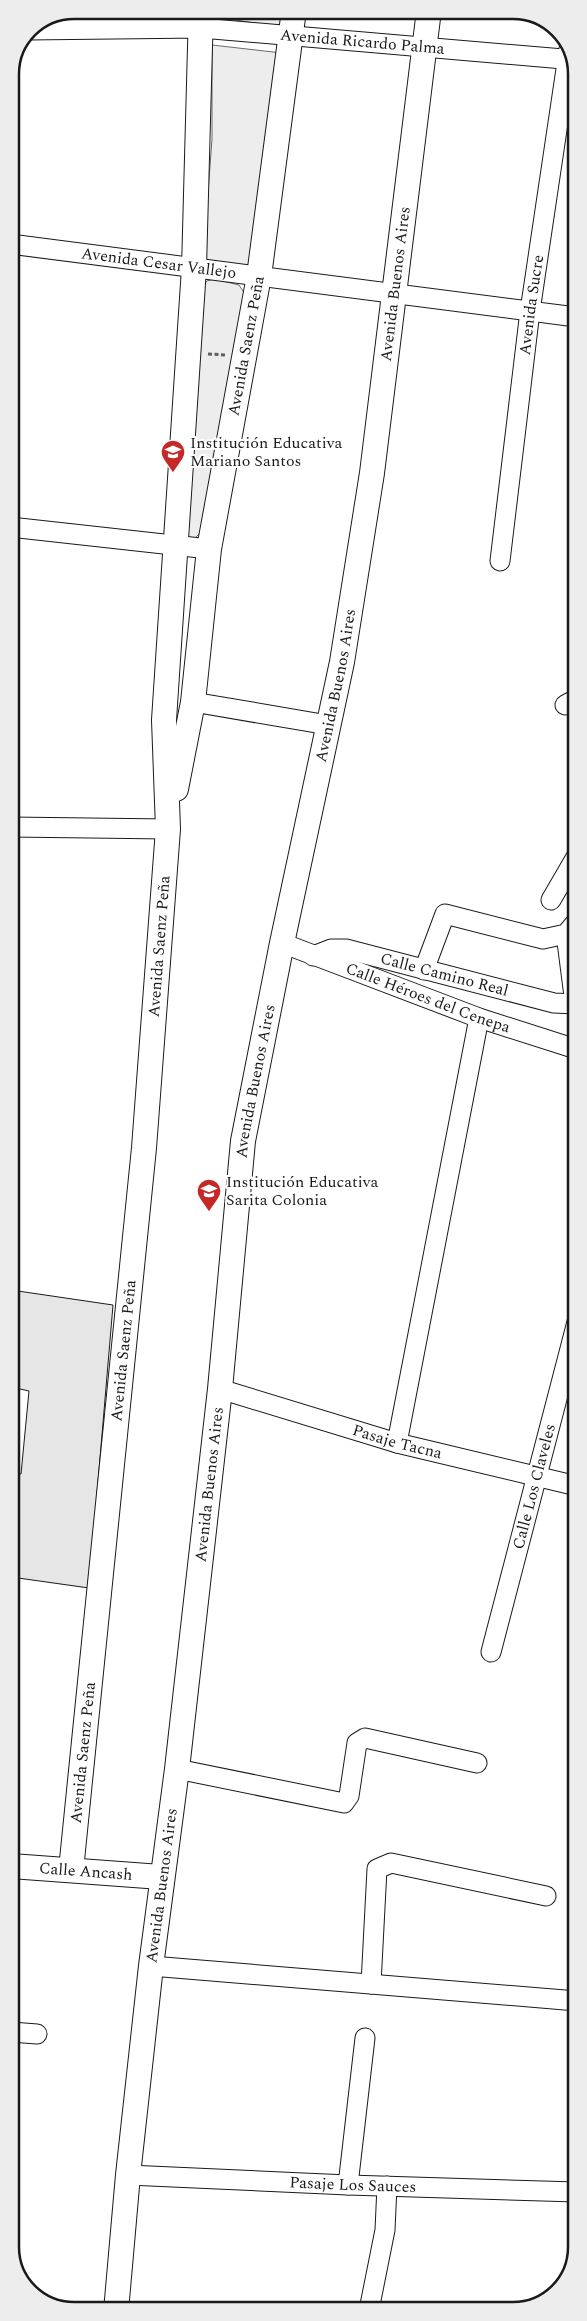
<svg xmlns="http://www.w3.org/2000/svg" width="587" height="2321" viewBox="0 0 587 2321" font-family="Spectral,serif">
<rect width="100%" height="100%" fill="#fff"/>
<path fill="#ededed" stroke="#6a6a6a" d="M215,10H283L282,27L215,17Z
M212,45L282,53L258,269L203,261L212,139Z
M214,279L239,285L245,294L200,533L195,538H187L202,286L207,281Z"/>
<path fill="#e6e6e6" stroke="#1a1a1a" d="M11,1290L113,1305L89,1588L11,1577V1473L21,1474L29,1391L11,1387Z"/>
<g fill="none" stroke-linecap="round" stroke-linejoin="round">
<defs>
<g id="minor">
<path id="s1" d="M28,30L201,28L575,60"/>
<path id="s2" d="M10,244L576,317"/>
<path d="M10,527L209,549"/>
<path id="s3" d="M500,561L530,311L569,49"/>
<path d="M193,702L328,725"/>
<path d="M565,705L576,699"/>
<path d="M10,827L168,829"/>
<path d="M551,900L576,857"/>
<path d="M566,934L575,1004"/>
<path id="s4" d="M282,943L479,1018L576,1049"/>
<path id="s5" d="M313,956L331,949H346L554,1003L576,1004"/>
<path d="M424,970L445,914L543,939L566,934L576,922"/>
<path id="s6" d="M220,1389L397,1443L577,1486"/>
<path d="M397,1443L479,1018"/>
<path id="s7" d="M491,1652L577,1322"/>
<path d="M177,1769L344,1803L349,1796L357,1743L365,1738L477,1763"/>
<path d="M151,1966L577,2001"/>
<path d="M371,1984L377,1869L391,1863L546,1896"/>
<path d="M11,2032L37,2034"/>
<path id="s8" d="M128,2175L348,2185L577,2192"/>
<path d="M348,2185L365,2038"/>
<path d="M369,2310L385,2230L387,2186"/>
</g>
<g id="major">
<path id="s9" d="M176,789L193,702L209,549L259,276L294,10"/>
<path id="s10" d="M11,1866L161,1877"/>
<path id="s11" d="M71,1870L144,1148L168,829L164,720L194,268L201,10"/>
<path id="s12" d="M116,2311L128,2175L151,1966L177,1769L220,1389L243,1141L282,943L342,662L372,473L429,10"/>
</g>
</defs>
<use href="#minor" stroke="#1a1a1a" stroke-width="21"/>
<use href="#major" stroke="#1a1a1a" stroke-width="26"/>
<path stroke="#5f5f5f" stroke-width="3" stroke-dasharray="4 2.5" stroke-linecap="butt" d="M208,354L226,355"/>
<use href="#minor" stroke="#fff" stroke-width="19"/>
<use href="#major" stroke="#fff" stroke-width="24"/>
</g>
<defs>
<symbol id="school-pin" viewBox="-11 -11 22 30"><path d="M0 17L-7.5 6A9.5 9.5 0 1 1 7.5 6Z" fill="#c62828" stroke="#fff"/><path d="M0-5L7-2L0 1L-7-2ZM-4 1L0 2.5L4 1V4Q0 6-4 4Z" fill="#fff"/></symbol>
</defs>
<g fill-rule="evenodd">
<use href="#school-pin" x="159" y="438" width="28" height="38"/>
<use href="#school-pin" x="195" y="1177" width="28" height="38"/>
</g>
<g text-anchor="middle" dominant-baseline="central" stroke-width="4" stroke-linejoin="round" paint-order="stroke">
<g font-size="16" fill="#1a1a1a" stroke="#fff">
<text stroke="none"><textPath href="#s1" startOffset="335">Avenida Ricardo Palma</textPath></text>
<text stroke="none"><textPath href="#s2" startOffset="150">Avenida Cesar Vallejo</textPath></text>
<text stroke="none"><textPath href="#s12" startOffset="2048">Avenida Buenos Aires</textPath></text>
<text stroke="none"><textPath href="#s3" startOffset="258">Avenida Sucre</textPath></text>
<text stroke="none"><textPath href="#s9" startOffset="449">Avenida Saenz Peña</textPath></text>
<text stroke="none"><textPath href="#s12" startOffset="1642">Avenida Buenos Aires</textPath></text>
<text stroke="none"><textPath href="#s11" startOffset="928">Avenida Saenz Peña</textPath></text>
<text stroke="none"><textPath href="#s5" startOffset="136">Calle Camino Real</textPath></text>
<text stroke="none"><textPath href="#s4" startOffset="156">Calle Héroes del Cenepa</textPath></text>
<text stroke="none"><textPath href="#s12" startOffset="1238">Avenida Buenos Aires</textPath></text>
<text stroke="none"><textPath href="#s11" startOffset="522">Avenida Saenz Peña</textPath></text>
<text stroke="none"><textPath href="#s6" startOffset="185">Pasaje Tacna</textPath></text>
<text stroke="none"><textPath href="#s12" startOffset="832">Avenida Buenos Aires</textPath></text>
<text stroke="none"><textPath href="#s7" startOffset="171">Calle Los Claveles</textPath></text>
<text stroke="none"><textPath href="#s11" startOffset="118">Avenida Saenz Peña</textPath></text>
<text stroke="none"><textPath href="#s10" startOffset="75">Calle Ancash</textPath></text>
<text stroke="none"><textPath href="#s12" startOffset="428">Avenida Buenos Aires</textPath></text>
<text stroke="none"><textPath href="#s8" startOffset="225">Pasaje Los Sauces</textPath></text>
</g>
<g font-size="16" fill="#1a1a1a" stroke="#fff" text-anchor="start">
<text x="190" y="443">Institución Educativa<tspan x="190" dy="18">Mariano Santos</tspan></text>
<text x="226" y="1182">Institución Educativa<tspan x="226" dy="18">Sarita Colonia</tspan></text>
</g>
</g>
<path d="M0 0H587V2321H0ZM74 19H513A55 55 0 0 1 568 74V2247A55 55 0 0 1 513 2302H74A55 55 0 0 1 19 2247V74A55 55 0 0 1 74 19Z" fill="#ededed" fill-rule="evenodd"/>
<path fill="none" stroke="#1a1a1a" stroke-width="2.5" d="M74 19H513A55 55 0 0 1 568 74V2247A55 55 0 0 1 513 2302H74A55 55 0 0 1 19 2247V74A55 55 0 0 1 74 19Z"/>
</svg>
